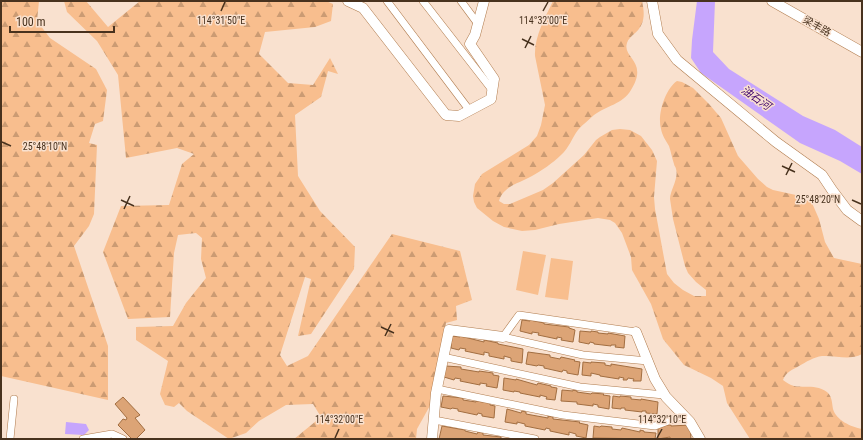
<svg xmlns="http://www.w3.org/2000/svg" width="863" height="440" viewBox="0 0 863 440" font-family="'Roboto Condensed','Noto Sans SC',sans-serif">
<defs>
<pattern id="forest-firs" width="22" height="20" patternUnits="userSpaceOnUse"><rect width="22" height="20" fill="#f8be8e"/><path d="M5 1l3.5 6h-7zM16 11l3.5 6h-7z" fill="#cb9b73"/></pattern>
</defs>
<rect width="100%" height="100%" fill="#f9e1cf"/>
<path fill="#f8be8e" d="M523,251L546,255L538,295L516,290Z
M551,258L573,261L568,300L545,297Z"/>
<path fill="url(#forest-firs)" d="M1,1H39L37,21L50,38L96,69L107,90L103,121L95,124L89,143L97,145L94,214L89,226L74,246L108,346V400L1,376Z
M64,1H86L108,27L140,1H326L333,4L331,21L315,27L265,32L259,54L288,83L313,85L330,58L338,74L328,71L321,97L295,115L298,176L320,211L355,247L354,269L311,334L298,336L311,279L305,277L280,355L287,366L308,356L392,234L460,251L472,300L456,306L457,320L446,323L432,402L417,429L416,439H294L321,417L313,404L286,405L259,421L246,433L229,439L187,411L179,403L174,407L165,405L160,394L168,361L136,340V327L173,326L186,303L206,278L201,259L202,238L196,233L178,235L174,253L170,317L128,319L103,252L121,206L169,205L182,164L194,154L177,148L126,158L118,75L97,41L67,12Z
M553,1H642C645,14 645,25 634,34C631,37 628,39 627,43C622,58 649,61 631,90C623,104 606,106 594,115C589,120 583,124 578,130C572,138 569,148 561,155C553,163 541,171 532,176C520,183 503,186 499,201L504,204H510L543,190L553,183L584,155L596,140L600,137L612,130L620,129L630,130L641,136L652,150L657,161L654,197L655,209L667,274L674,283L683,290L694,296H706V290L696,282L688,273L685,266L673,219L670,199C670,190 679,179 676,169C676,167 674,166 674,164C672,158 671,152 669,146C666,141 662,135 661,129C657,115 665,89 677,81L682,82L693,88L709,104L721,118L738,156L758,179L767,187L773,190L796,195L812,203L819,219L825,242L834,258L862,264V354C849,361 836,355 822,356C814,357 806,362 799,366C792,370 786,372 783,380C786,382 790,385 794,386C806,388 816,384 827,392C832,396 832,403 833,409C836,420 851,427 862,429V439H750L727,403L723,386L711,378L684,365L663,339L651,304L632,270L631,257L622,233L615,223L610,220L598,218L559,224L535,230L522,231L504,227L493,221L477,208L474,202L473,196L475,184L482,174L529,145L537,136L541,125L545,105L535,56C534,37 545,18 553,1Z"/>
<path fill="#c6a5fd" d="M697,1H715L713,52L729,69L803,116L835,130L862,147V174L840,161L800,143L701,73L691,58L692,40Z
M66,422L86,424L89,430L84,435L65,434Z"/>
<path fill="#dca476" stroke="#a26e41" d="M522,320L530,321V320L544,323V324L569,327V328L575,330L573,342L561,340L562,338L557,337V339L538,335L539,333L532,332V334L520,331Z
M580,331L591,332V331L598,332V333L608,334V333L625,336L624,348L615,347L616,345H611V346L594,344V343L590,342L589,344L579,342Z
M452,336L460,337V336L484,342V340L498,343V344L523,349L522,363L511,361V358L504,356V359L489,356V353L484,352V355L465,351L466,349L460,348L459,350L451,348Z
M528,352L550,355V357L560,359L561,357L575,360L574,361L580,362L578,375L567,373V371L563,370L562,372L544,368V366L538,365L537,366L526,364Z
M583,362L591,363V362L605,363V365L611,366V364L642,369L641,381H633L634,379L628,378L627,380H623L624,378L619,377V379L600,376V375L591,373V376L582,375Z
M446,366L461,367V369L479,372V371L493,373V375L499,376L497,388L486,386L487,384L480,383V385L460,381L461,379L455,378L454,380L444,377Z
M504,378L516,380V379L537,385L538,383L551,386V387L557,388L555,400L546,399L547,397L540,395V397L520,393V392L514,391V392L503,390Z
M562,390L573,391V390L577,391V392L591,394L592,393L604,394L603,395L610,396L609,409L598,407V405L593,404V406L577,404V402L561,401Z
M443,396L463,398V400L476,402V401L490,403V405L495,406L494,418L482,416V414L478,413L477,415L458,411V409L452,408L451,409L441,407Z
M613,396L620,397V396L631,397V399L641,400V399L658,402L657,414L646,413V411H642V412L625,410V408H621V409L612,408Z
M123,397L140,415L135,418L145,430L136,439H132L118,425L123,419L126,420L127,418L115,404Z
M507,409L521,413L522,411L526,412V414L548,418V416L553,417V419L580,422L579,423L588,425L586,438L576,436V434L569,432V435L550,431V429L546,428L545,430L525,426V424L517,422V424L505,422Z
M662,425H671V426L690,425L691,439H670V437L658,439V426Z
M442,426L465,430V431L477,434L478,432L483,433V435L501,437V439H502H439Z
M594,426L600,427L601,426L612,427V429L621,430L622,428L640,432V430L644,431V432L656,433L655,439L593,438Z"/>
<g fill="none" stroke-linecap="round" stroke-linejoin="round">
<defs>
<path id="street" d="M387,1L470,111
M423,1L493,91
M461,1L478,24
M636,332L519,315L503,337L583,355L648,361
M443,357L580,387L664,395
M437,389L563,415L655,426L684,415
M434,420L535,439
M10,439L14,399
M83,439L112,434L123,439"/>
<path id="secondary" d="M348,1L363,8L446,115L459,116L491,99L494,79L470,44L475,35L484,1
M652,1L658,34L677,60L776,142L822,175L832,190L847,210L862,221
M772,1L862,52
M636,332L655,379L666,397L690,422L700,439
M432,439L436,393L449,330L503,337"/>
</defs>
<use href="#street" stroke="#b17c4e" stroke-width="8"/>
<use href="#secondary" stroke="#b17c4e" stroke-width="11"/>
<use href="#street" stroke="#fff" stroke-width="7"/>
<use href="#secondary" stroke="#fff" stroke-width="10"/>
</g>
<path fill="none" stroke="#48321e" stroke-width="1.5" d="M221,11L225,2M543,11L548,2M522,39L534,45M525,48L531,36M2,142L11,146M782,166L795,172M786,175L792,163M121,200L134,206M852,200L861,204M124,209L130,196M381,327L394,333M385,336L391,324M335,438L339,429M657,438L662,429"/>
<g text-anchor="middle" dominant-baseline="central" stroke-width="3" stroke-linejoin="round" paint-order="stroke">
<g font-size="10" fill="#48321e" stroke="#f9e1cf">
<text transform="translate(817 26) rotate(29)">梁丰路</text>
</g>
<g font-size="11" font-style="italic" fill="#3d006c" stroke="#f9e1cf">
<text transform="translate(756 98) rotate(35)">油石河</text>
</g>
</g>
<g font-size="10" text-anchor="middle" fill="#48321e" stroke="#f9e1cf" stroke-width="3" stroke-linejoin="round" paint-order="stroke">
<text x="221" y="24">114°31'50"E</text>
<text x="543" y="24">114°32'00"E</text>
<text x="45" y="150">25°48'10"N</text>
<text x="818" y="203">25°48'20"N</text>
<text x="339" y="423">114°32'00"E</text>
<text x="662" y="423">114°32'10"E</text>
</g>
<rect width="863" height="440" fill="none" stroke="#48321e" stroke-width="4"/>
<path d="M10 26v6h104v-6" fill="none" stroke="#48321e" stroke-width="2"/>
<text x="16" y="26" font-size="12" fill="#48321e" stroke="#f9e1cf" stroke-width="3" paint-order="stroke">100 m</text>
</svg>
